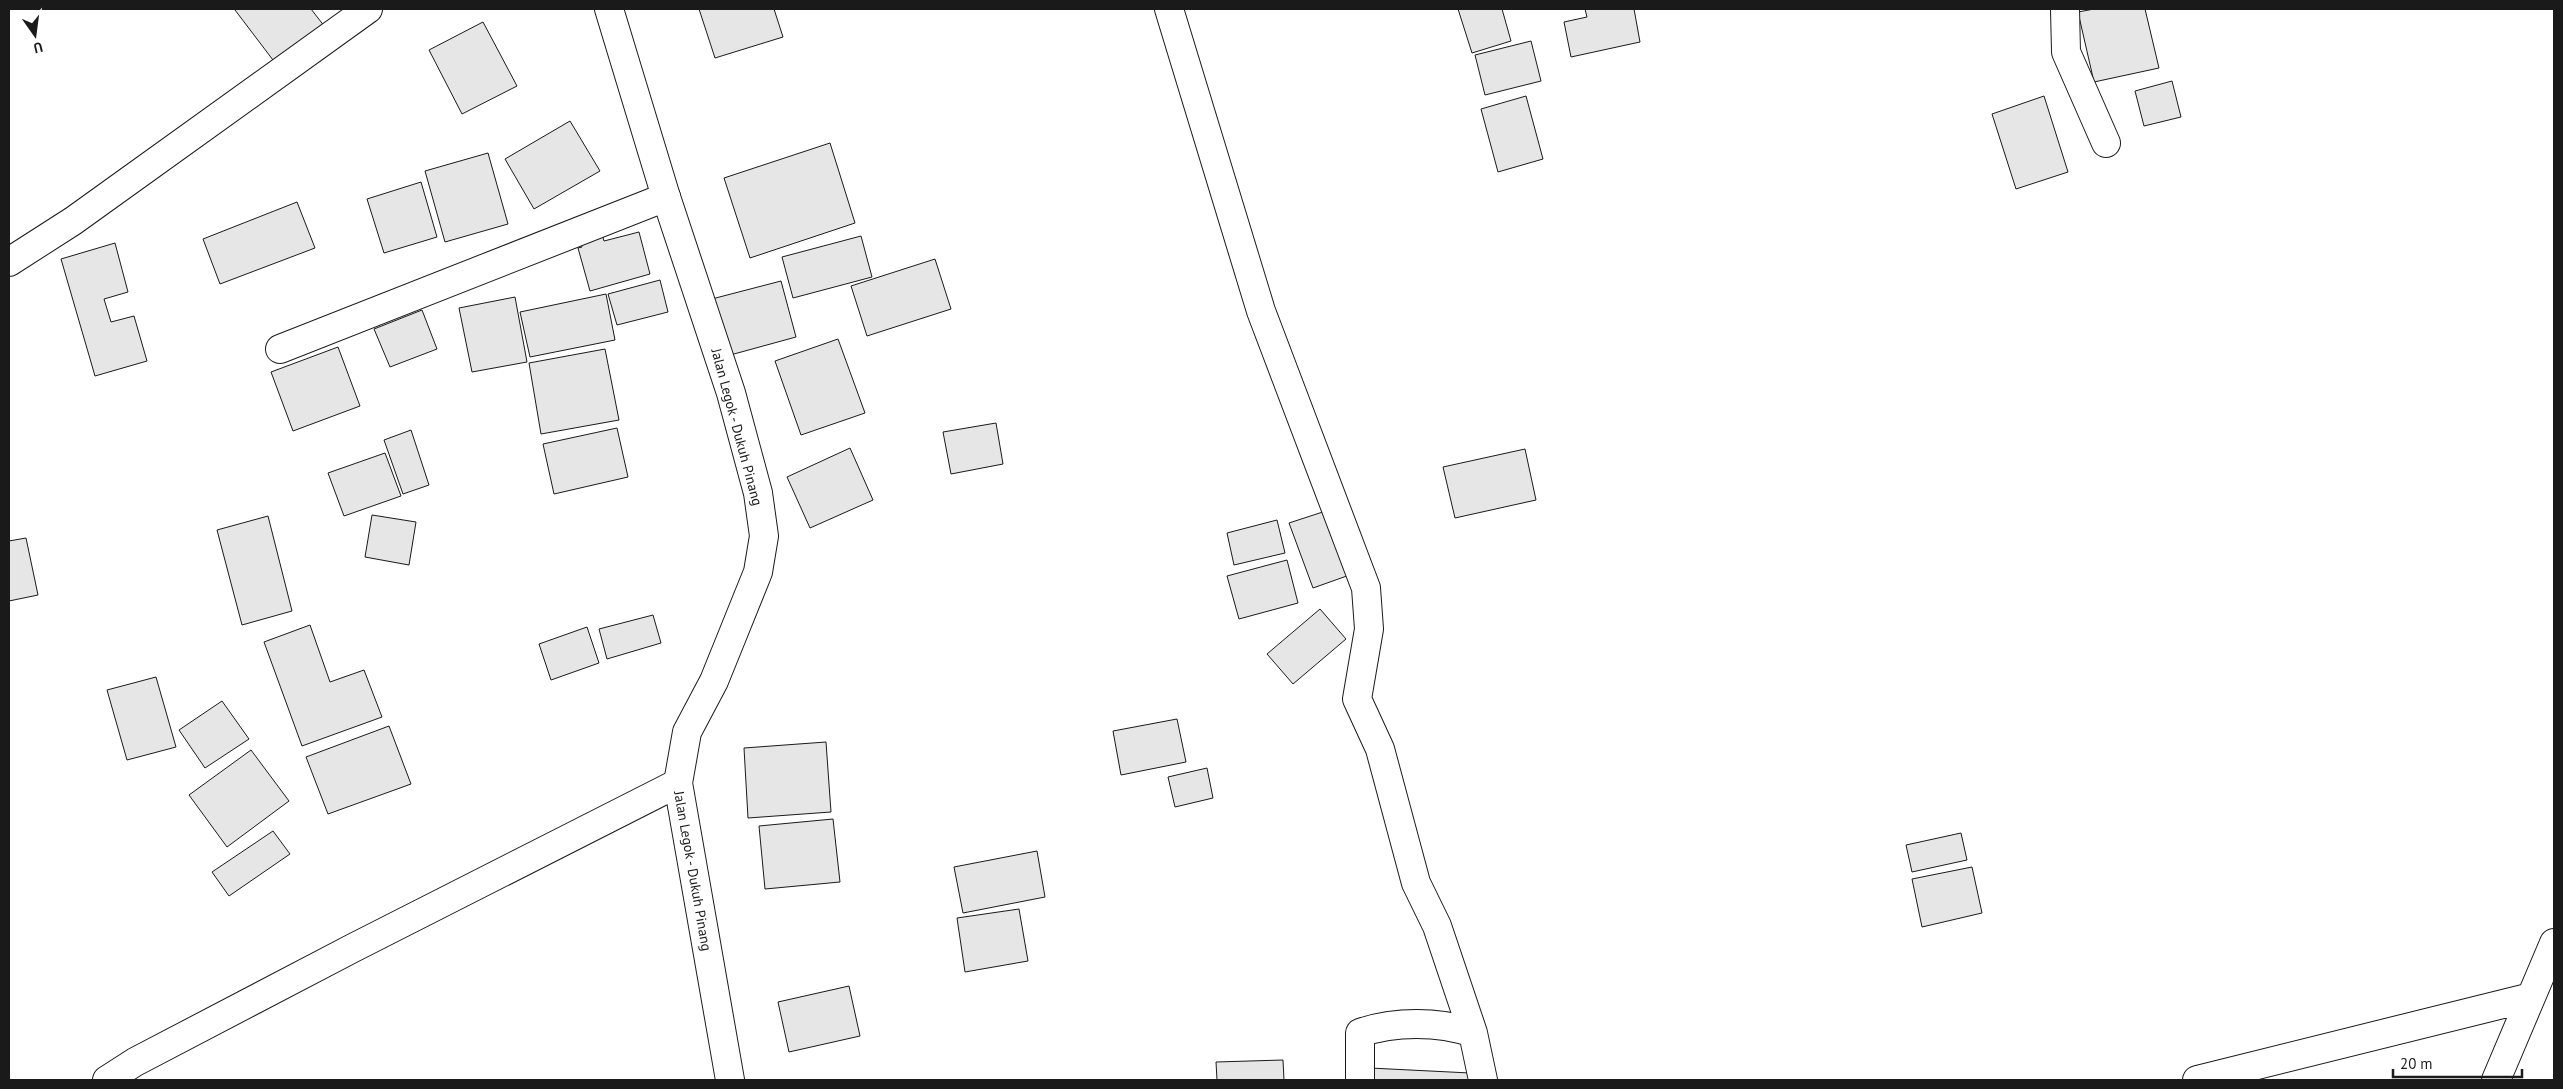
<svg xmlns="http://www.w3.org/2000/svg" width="2563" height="1089" viewBox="0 0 2563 1089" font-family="'PT Sans',sans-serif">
<rect width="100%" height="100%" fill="#fff"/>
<path fill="#e6e6e6" stroke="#1a1a1a" d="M237,9H311L325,27L276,64L235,10Z
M699,9H774L783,37L715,58Z
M1458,9H1502L1511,41L1472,53Z
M1585,9H1634L1640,42L1571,57L1564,22L1587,17Z
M2094,9H2145L2159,68L2094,82L2078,12Z
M483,22L517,86L462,114L429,50Z
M1531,41L1541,81L1485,95L1475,55Z
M2172,81L2181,117L2144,126L2135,91Z
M1526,96L1543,159L1498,172L1481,109Z
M2044,96L2068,172L2016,189L1992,114Z
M570,121L600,171L534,209L505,159Z
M830,143L855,223L750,258L724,178Z
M488,153L508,224L445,242L425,171Z
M421,182L437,237L384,253L367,199Z
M297,202L315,248L220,284L203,239Z
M601,230L604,241L639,232L650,274L590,291L578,248L582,247L578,236Z
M861,236L872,277L793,298L782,257Z
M115,243L128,292L104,299L111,322L134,316L147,361L95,376L61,259Z
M935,259L951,309L867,336L851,286Z
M660,280L668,312L617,325L608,294Z
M781,281L796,337L723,357L708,300Z
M606,294L615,340L530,357L520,312Z
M515,297L527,362L472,372L459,308Z
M422,310L437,349L390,367L374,329Z
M838,339L865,413L801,435L775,361Z
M338,347L360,406L293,431L271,372Z
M605,349L619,420L541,434L529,363Z
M996,423L1003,464L951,474L943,432Z
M617,428L628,477L554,494L543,444Z
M411,430L429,485L403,494L384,440Z
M850,448L873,500L810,528L787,477Z
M1525,449L1536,500L1455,518L1443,467Z
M385,453L401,496L344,516L328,473Z
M1335,508L1358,572L1313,588L1289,523Z
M372,515L416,522L409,565L365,557Z
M268,516L292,611L242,625L217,530Z
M1277,520L1285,553L1234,565L1227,533Z
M26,538L38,595L9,601V541Z
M1287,560L1298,603L1239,619L1227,576Z
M1320,609L1346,639L1293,684L1267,654Z
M653,615L661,643L607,659L599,629Z
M310,625L330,682L364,670L382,717L302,746L264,642Z
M587,627L599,663L551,680L539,644Z
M156,677L176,747L127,760L107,690Z
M222,701L249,739L205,768L179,730Z
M1177,719L1186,762L1121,775L1113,731Z
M389,726L411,784L328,814L306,757Z
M826,742L831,812L748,818L744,748Z
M251,750L289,801L227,847L189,795Z
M1207,768L1213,798L1175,807L1168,777Z
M833,819L840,882L765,889L759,826Z
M273,831L290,854L229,896L212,872Z
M1961,833L1967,860L1912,872L1906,845Z
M1037,851L1045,897L963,913L954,867Z
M1972,867L1982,913L1922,927L1912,879Z
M1019,909L1028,961L965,972L957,918Z
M849,986L860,1036L789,1052L778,1002Z
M1283,1060L1284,1080H1217L1216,1062Z
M1370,1068L1470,1073L1469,1080H1370Z"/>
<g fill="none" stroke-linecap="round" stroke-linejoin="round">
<defs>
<path id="minor" d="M1169,9L1261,311L1366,588L1369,629L1357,699L1380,749L1416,883L1437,926L1473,1033
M2065,9L2066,52L2106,143
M9,262L73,221L368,9
M280,349L666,197
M107,1080L135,1062L353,948L678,783
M1360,1080V1033C1394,1021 1439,1021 1473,1033L1483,1080
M2197,1080L2531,997
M2496,1080L2554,943"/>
<path id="tertiary" d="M609,9L666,197L731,393L758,493L764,536L758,572L733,634L714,681L687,732L678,783L730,1080"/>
</defs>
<use href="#minor" stroke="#1a1a1a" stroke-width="30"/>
<use href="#tertiary" stroke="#1a1a1a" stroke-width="30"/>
<use href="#minor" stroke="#fff" stroke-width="28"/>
<use href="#tertiary" stroke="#fff" stroke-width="28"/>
</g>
<g text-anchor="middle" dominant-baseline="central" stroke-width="4" stroke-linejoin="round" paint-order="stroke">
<g font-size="14" fill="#1a1a1a" stroke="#fff">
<text transform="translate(737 427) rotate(75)">Jalan Legok - Dukuh Pinang</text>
<text transform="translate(693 871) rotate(80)">Jalan Legok - Dukuh Pinang</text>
</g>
</g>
<rect width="2563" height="1089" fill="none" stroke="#1a1a1a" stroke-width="20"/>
<g transform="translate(35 35) rotate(166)" stroke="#ffffff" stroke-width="4" paint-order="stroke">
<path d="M0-4L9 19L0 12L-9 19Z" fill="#1a1a1a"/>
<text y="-8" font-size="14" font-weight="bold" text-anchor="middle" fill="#1a1a1a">U</text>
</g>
<path d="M2393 1069v8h129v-8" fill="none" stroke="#1a1a1a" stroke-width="2.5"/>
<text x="2400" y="1069" font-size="15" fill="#1a1a1a" stroke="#ffffff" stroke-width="4" paint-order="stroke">20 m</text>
</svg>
